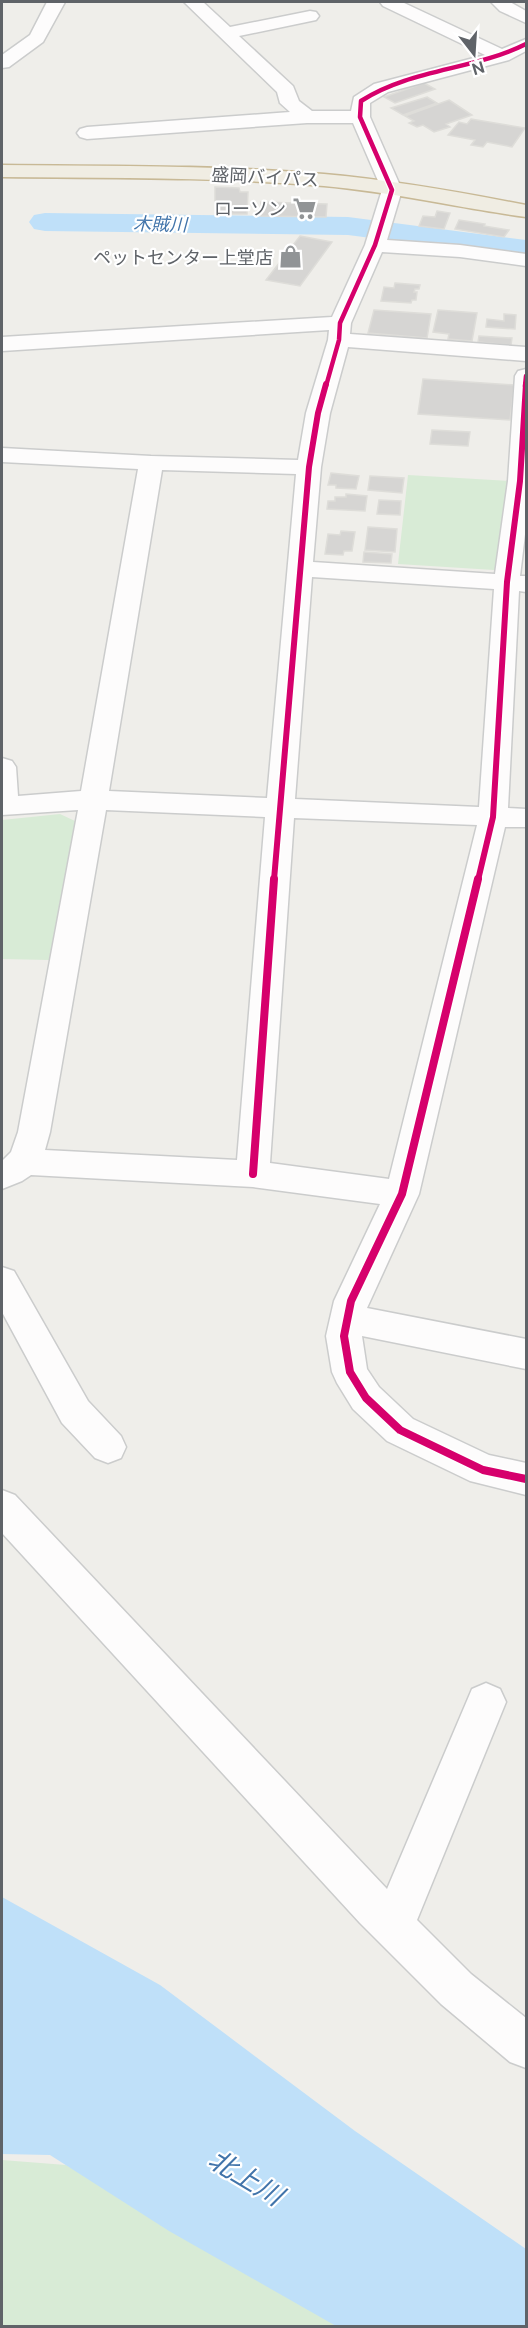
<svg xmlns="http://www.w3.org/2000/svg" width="528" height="2328" viewBox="0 0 528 2328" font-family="'Public Sans','Noto Sans JP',sans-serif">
<rect width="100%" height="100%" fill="#efeeea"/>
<path fill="#d8ebd6" d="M408,475L510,481L502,568L494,570L398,564Z
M60,814L75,821L49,960L2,959V820Z
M2,2160L66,2165L338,2326H2Z"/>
<path fill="#bfe0f9" d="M2,1897L160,1985L355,2131L526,2249V2326H336L169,2231L50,2155L2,2154Z"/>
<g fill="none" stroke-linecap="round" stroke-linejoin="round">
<path fill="#bfe0f9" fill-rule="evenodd" d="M45,213L348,217L526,240V258L348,235L45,231L34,229L29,222L34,215Z"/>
</g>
<path fill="#d6d5d3" stroke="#deddd9" stroke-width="1.5" d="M424,83L435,89L395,103L384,97Z
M427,97L437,103L403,115L391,108Z
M449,100L472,115L446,124L450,127L434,132L423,125L417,127L409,123L414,121L405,116Z
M471,119L525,128L512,147L487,142L483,147L471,145L475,140L448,135L459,122L467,124Z
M215,187L239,188L240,192H248L247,214H215Z
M261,202L327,204L326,217L260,216Z
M437,211L450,213L444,229L419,226L423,216L435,217Z
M459,220L485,224L484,226L509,230L504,237L455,229Z
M300,236L332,242L300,286L266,280Z
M395,283L420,285L419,289H415L414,292H417L416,300H412L411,303L381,301L384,287L394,288Z
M374,310L431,314L427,338L368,333Z
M438,310L477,313L472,341L448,339L449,334L433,332Z
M504,314L516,315L515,329L486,327L487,319L504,321Z
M479,336L512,338L511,345L478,342Z
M423,379L514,385L510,420L418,414Z
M432,430L470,432L468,446L430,444Z
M331,473L359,476L356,489L336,488V485H328Z
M370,476L404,478L402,493L368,490Z
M346,494L367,496L365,511L327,509L328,501H335V497H346Z
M379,500L401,501L400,515L377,514Z
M368,527L397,529L395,552L365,550Z
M341,531L355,532L352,551H344L343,555L325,554L328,534L340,535Z
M364,552L392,554L391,563L363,562Z"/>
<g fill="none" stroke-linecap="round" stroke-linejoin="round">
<defs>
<path id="minor" d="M47,2H65L43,42L9,67L2,68V55L30,35Z
M184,2H203L230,27L310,11L316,12L319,16L316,20L239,36L293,86L299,101L312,111H351L354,97L374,84L485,55L383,6L380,2H402L502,49L526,39V51L509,60L388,92L370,103V117L402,190L387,240L460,245L526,254V266L460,257L382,252L351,323L350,334L526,347V361L348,347L330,413L321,467L313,562L495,574L508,481L515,376L518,371L526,369V526L520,576H526V592L519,591L508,808L526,809V827H505L419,1194L367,1308L526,1339V1369L362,1336L367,1369L379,1387L413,1419L489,1455L526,1463V1495L470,1481L387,1441L353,1409L337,1383L332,1372L326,1336L334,1301L380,1204L253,1187L31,1175L22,1181L2,1189V1161L11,1152L18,1132L78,810L2,815V758L12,761L16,767L18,796L81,791L138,469L2,462V448L151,456L298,460L306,413L328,340L329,330L2,351V337L332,317L365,245L382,190L353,123H307L87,139L80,137L77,133L80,129L87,127L290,112L280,103L277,92ZM162,470L296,474L267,798L109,791ZM312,577L494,589L479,807L295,799ZM106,810L265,817L237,1160L45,1150L50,1132ZM294,818L477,825L389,1179L270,1163Z
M491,2H510L526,11V23L500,11Z
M2,1267L14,1271L88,1401L121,1436L126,1447L121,1458L108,1463L95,1458L62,1423L2,1312Z
M2,1490L15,1495L387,1889L472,1689L486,1683L500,1689L506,1702L417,1920L471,1974L526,2018V2068L510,2062L441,2004L360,1923L2,1533Z"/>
<path id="highway" d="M2,165C109,166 217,165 324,174C392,180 459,192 526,205V217C459,208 393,192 324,186C217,177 109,178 2,177Z"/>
</defs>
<use href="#minor" stroke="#cbcccc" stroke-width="3"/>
<use href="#highway" stroke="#c8b996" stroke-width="3"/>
<use href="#minor" fill="#fdfcfc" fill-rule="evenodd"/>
<use href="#highway" fill="#f0ede3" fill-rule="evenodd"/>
<defs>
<path id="cycleway-far2" d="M326,386L339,340L340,323L375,245L392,190L360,117L361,101C410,69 474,70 526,44
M525,386L526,376"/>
<path id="cycleway-far1" d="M274,880L309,467L318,413L326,384
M478,880L493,817L507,582L520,481L526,384"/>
<path id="cycleway" d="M478,879L402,1194L351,1301L344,1336L350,1372L366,1398L400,1430L483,1470L526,1479
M253,1174L274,879"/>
</defs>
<use href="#cycleway-far2" stroke="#fff" stroke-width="7"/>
<use href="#cycleway-far1" stroke="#fff" stroke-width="9"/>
<use href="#cycleway" stroke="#fff" stroke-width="11"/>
<use href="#cycleway-far2" stroke="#d6006c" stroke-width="4.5"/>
<use href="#cycleway-far1" stroke="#d6006c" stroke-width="6"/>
<use href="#cycleway" stroke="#d6006c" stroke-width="8"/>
</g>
<defs>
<symbol id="supermarket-bare" viewBox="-9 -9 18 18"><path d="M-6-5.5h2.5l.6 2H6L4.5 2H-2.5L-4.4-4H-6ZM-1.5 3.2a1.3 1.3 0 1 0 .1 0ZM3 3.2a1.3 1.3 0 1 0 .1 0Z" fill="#919496" stroke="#fff" stroke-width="2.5" paint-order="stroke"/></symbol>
<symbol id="shop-bare" viewBox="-9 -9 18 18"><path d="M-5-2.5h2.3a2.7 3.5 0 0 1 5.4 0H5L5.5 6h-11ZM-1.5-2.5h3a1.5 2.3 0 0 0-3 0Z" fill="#919496" stroke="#fff" stroke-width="2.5" paint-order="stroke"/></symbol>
</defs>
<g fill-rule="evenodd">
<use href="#supermarket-bare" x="288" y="192" width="33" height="33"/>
<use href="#shop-bare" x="274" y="240" width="33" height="33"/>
</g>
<g text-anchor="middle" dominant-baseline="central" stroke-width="4.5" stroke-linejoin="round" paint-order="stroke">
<g font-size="18" fill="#5f6368" stroke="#fff">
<text transform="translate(265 177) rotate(3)">盛岡バイパス</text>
</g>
<g font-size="18" fill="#5f6368" stroke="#fff" text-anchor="end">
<text x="286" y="208">ローソン</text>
<text x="273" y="257">ペットセンター上堂店</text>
</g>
<g font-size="18" font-style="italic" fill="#4174aa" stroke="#fff">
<text transform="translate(160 224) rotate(1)">木賊川</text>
</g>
<g font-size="27" font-style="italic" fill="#4174aa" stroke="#fff">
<text transform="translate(246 2177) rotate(31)">北上川</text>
</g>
</g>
<rect width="528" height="2328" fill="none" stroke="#5f6368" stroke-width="6"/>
<g transform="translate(474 54) rotate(163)" stroke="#ffffff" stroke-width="4.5" paint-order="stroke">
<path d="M0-4.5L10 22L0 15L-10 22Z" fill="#5f6368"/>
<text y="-9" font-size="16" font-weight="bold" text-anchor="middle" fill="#5f6368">N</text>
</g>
</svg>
